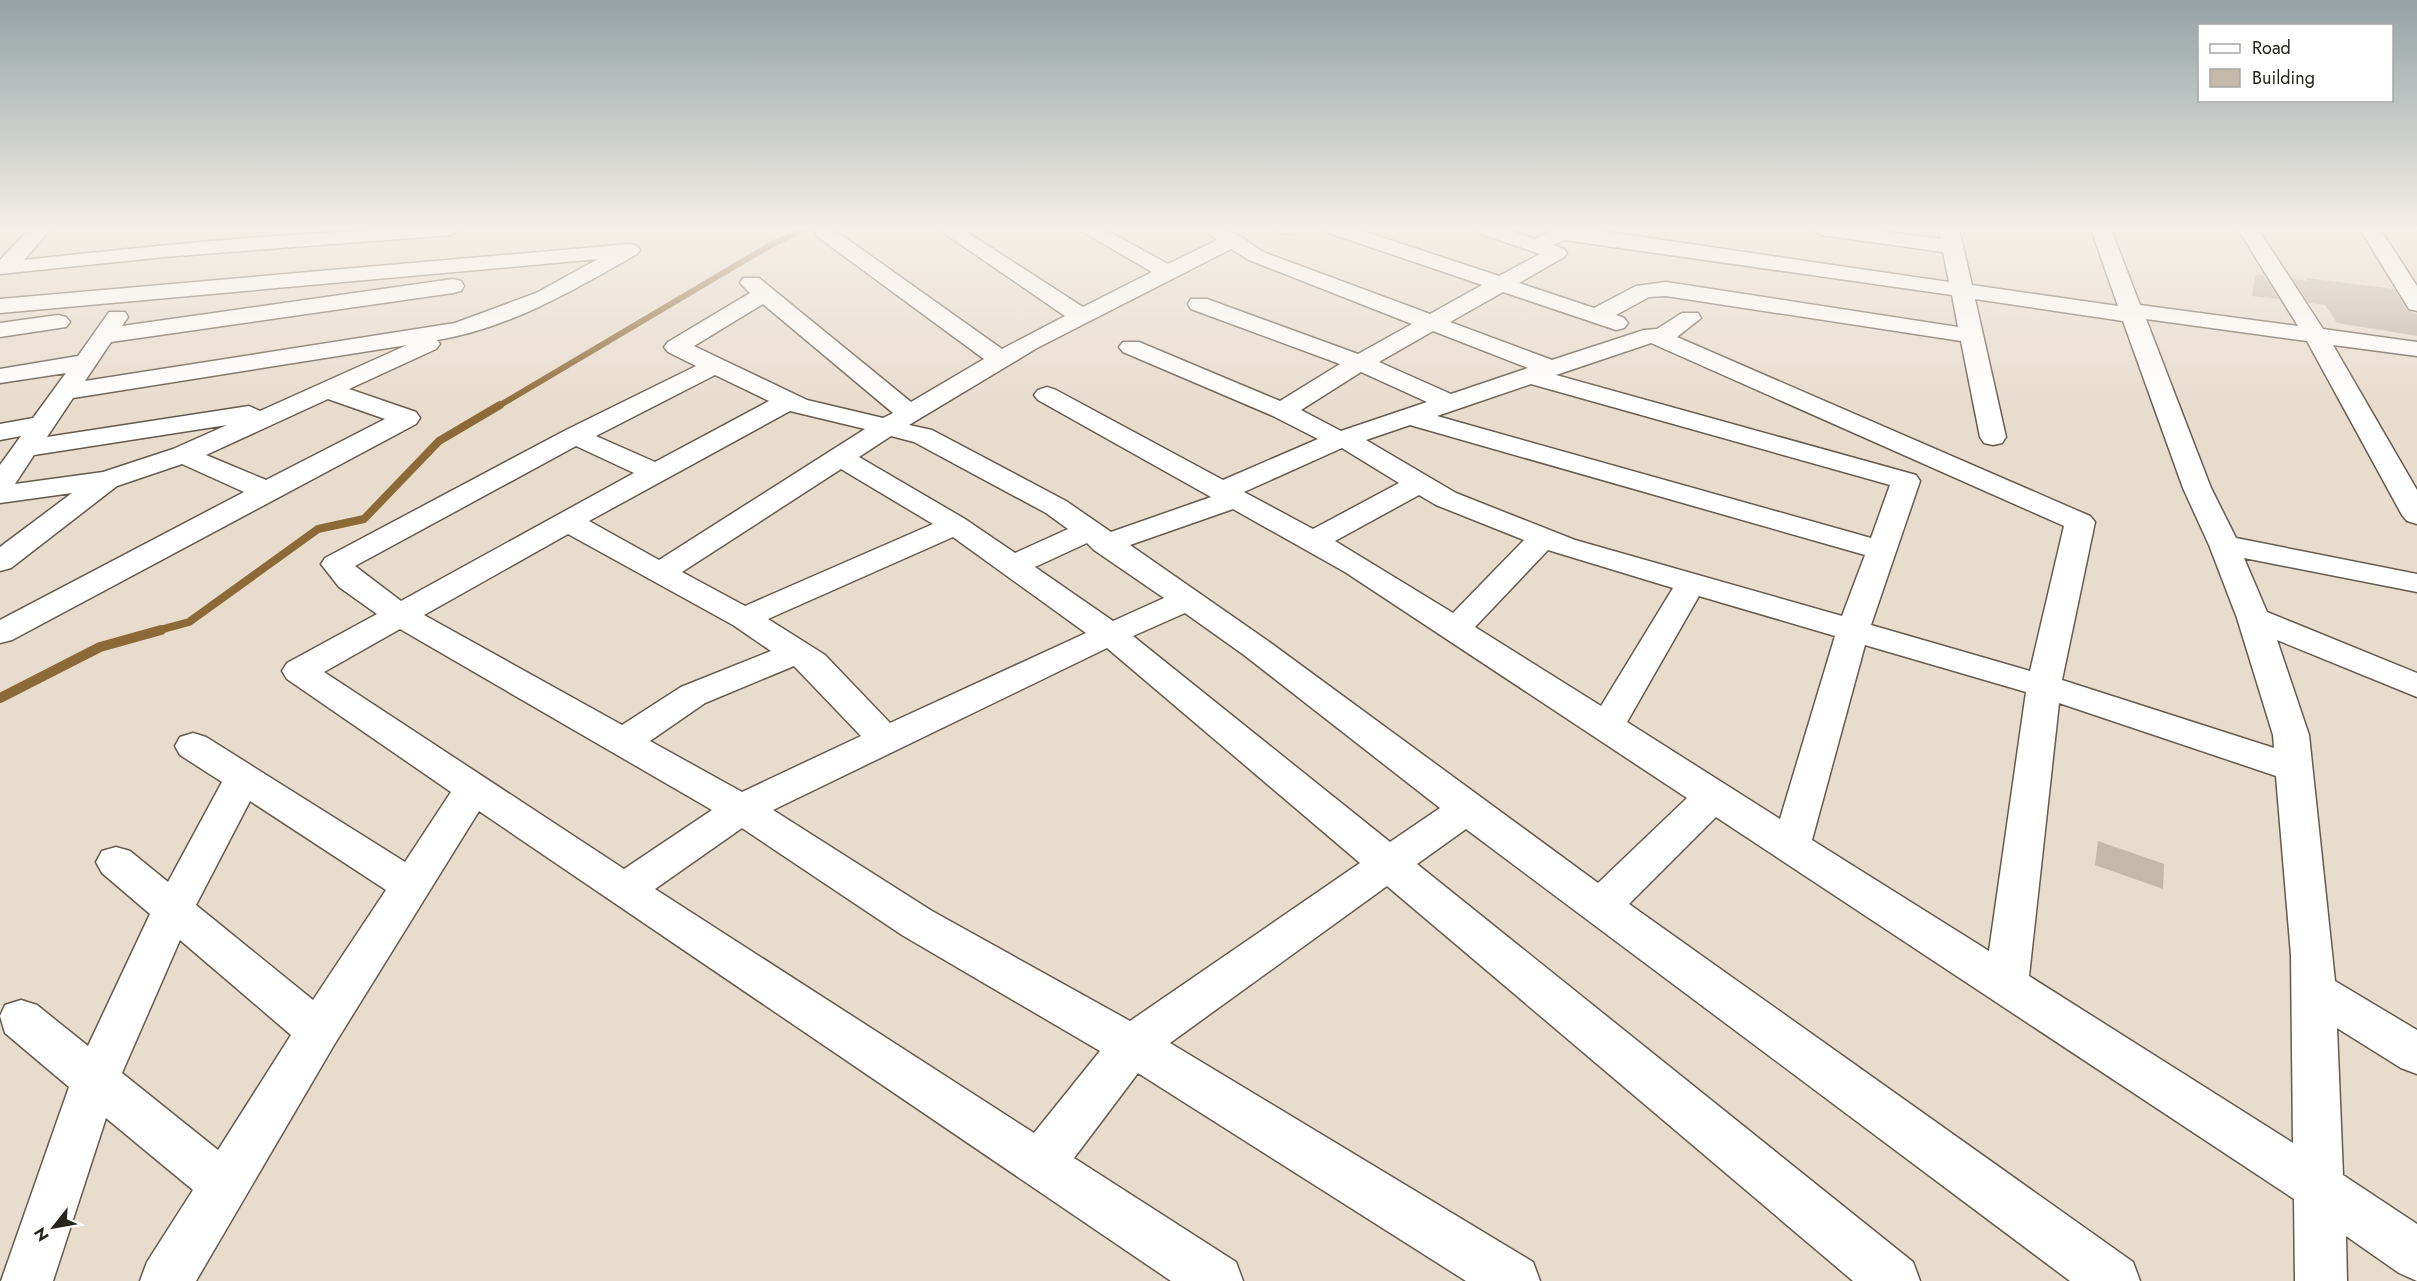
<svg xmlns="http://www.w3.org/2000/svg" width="2417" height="1281" viewBox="0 0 2417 1281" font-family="Jost,sans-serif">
<rect width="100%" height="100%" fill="#e8dccd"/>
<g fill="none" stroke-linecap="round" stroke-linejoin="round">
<path stroke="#8c6936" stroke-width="6" d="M497,407L767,247L803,229"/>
<path stroke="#8c6936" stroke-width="8" d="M156,631L189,622L318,529L364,519L439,441L500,405"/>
<path stroke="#8c6936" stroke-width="10" d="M0,698L100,647L161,630"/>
</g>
<path fill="#c4b8a9" d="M2255,275L2264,276L2279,299L2252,296Z
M2306,278L2394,289L2407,310L2417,314V336L2337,323L2325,305L2309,303L2293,279L2307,281Z
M2098,841L2164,864L2163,889L2095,865Z"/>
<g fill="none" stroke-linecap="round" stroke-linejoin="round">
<defs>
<path id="minor" d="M29,229H51L24,260C169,244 315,229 461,229L451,235L164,257L0,274V260Z
M817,229H833L1002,349L1065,316L938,229H962L1083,307L1152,272L1078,229H1104L1168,264L1217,240L1204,229C1236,229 1238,235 1263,252L1430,314L1482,285L1329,233L1326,229H1357L1499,276L1540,254L1479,233L1476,229H1507L1534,239L1555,229H1588L1949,282L1943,252L1821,235L1811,229H1868L1941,239L1939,229H1959L1972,285L2118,306L2091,229H2111L2140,305L2298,326L2238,229H2258L2323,329L2417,342V356L2333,345L2417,490V524L2407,521L2402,515L2307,341L2146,319L2211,488L2236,538L2417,574V592L2244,558L2267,612L2417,673V697L2277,640L2309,735L2335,981L2417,1030V1074L2401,1068L2337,1028L2343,1175L2417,1224V1281L2399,1273L2346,1236L2347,1281H2295L2294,1199L1716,817L1629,904L2133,1262L2140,1281H2070L1466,829L1417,864L1913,1262L1920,1281H1853L1387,886L1170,1043L1533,1262L1540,1281H1466L1138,1073L1074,1158L1236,1262L1243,1281H1171L479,811L334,1045L196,1281H140L147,1262L193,1190L106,1118L53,1281H1L69,1087L5,1033L0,1016L5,1005L21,1000L37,1005L88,1046L150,914L102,873L96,862L102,851L116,847L130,851L168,882L222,782L180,755L175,746L180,737L193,733L206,737L405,862L451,792L287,679L282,671L287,663L377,614L339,587L321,564L325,558L566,430L696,366L668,352L664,347L668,342L750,293L740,283L743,278H759L911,402L984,359L818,237L815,233ZM1564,240L1952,295L1958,327L1666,282L1636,286L1594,308L1519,283L1564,257L1567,253L1564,249L1554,245ZM1231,249L1249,260L1412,324L1358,354L1207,299H1191L1188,304L1191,309L1340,364L1280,401L1139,342H1123L1119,347L1123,352L1273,416L1318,439L1223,480L1056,390L1047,387L1038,390L1034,395L1038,400L1211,497L1111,532L1066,501L932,430L909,425L1037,348ZM1503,292L1616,330L1624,328L1628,323L1624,318L1616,315L1649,297L1666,296L1961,341L1980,437L1984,443L1993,445L2002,443L2006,437L1975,299L2123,321L2183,488L2209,545L2237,618L2273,735L2274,748L2062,680L2095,522L2090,516L1677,337L1701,318L1698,313H1682L1657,329L1644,330L1552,360L1450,322ZM763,304L893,413L883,418L807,400L694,346ZM1433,331L1528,368L1451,394L1379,362ZM1651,343L2064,526L2030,671L1871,625L1920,481L1916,475L1556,375ZM1361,372L1427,402L1341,431L1301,410ZM715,375L769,401L655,462L596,436ZM1531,384L1890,485L1871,538L1437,416ZM790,411L865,429L659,560L589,521ZM1410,425L1865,555L1842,616L1575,540L1456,493L1366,440ZM891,436L914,442L1046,513L1068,529L1015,553L965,519L859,457ZM576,446L634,473L401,601L355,566ZM1342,448L1399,483L1313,529L1244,492ZM841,469L933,524L745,606L682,572ZM1419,495L1436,505L1524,540L1453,613L1335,541ZM1233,509L1345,572L1687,798L1598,883L1268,641L1130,545ZM568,534L733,625L771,651L681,687L622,725L424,615ZM953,537L1086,633L890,723L825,655L768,619ZM1087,543L1094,550L1164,598L1113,621L1035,567ZM1548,550L1673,588L1601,706L1475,627ZM1699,596L1835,636L1780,819L1627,722ZM1185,613L1244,655L1440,808L1390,842L1133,636ZM400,629L712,810L624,869L324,672ZM1865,645L2026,692L1989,951L1812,840ZM1107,648L1360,863L1130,1021L932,911L773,810ZM794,666L861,736L742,792L650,741L705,703ZM2059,703L2276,776L2291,955L2293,1143L2029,976ZM250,801L386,890L313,1000L196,905ZM742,828L902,935L1100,1051L1034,1133L655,889ZM180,940L291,1035L218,1150L122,1073Z
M1278,229H1305L1295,235L1281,233Z
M2360,229H2380L2417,286V311L2409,309Z
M630,244L637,246L640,250L637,254C574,290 510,328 437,340L440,344L436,349L349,389L416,412L420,418L416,424L12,640L0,643V620L244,492L182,464L117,486L11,568L0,571V547L72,493L0,503V465L21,436L0,440V424L33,418L66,373L0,383V369L78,356L109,312H125L128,317L122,326L453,279L461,281L464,286L461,291L453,293L111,342L85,381L455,323L536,293L598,259L0,313V299ZM407,345L260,411L249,406L47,437L73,398ZM328,399L385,419L266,480L206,455ZM227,425L173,449L103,472L15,484L34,455Z
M58,315L66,317L70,322L66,327L0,337V323Z"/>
</defs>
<use href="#minor" stroke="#655b4d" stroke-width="3"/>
<use href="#minor" fill="#fff" fill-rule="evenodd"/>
</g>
<linearGradient id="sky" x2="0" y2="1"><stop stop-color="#94a2a5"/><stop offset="0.56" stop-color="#f5efe8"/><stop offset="1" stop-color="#f5efe8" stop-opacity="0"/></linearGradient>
<rect width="2417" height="409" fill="url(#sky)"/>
<rect x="2198" y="24" width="195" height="78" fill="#ffffff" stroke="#a9a7a5" stroke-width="1.5"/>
<rect x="2210" y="44" width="30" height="9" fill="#ffffff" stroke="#a9a7a5" stroke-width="1.5"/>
<text x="2252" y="54" font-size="18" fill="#27231d">Road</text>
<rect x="2210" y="69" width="30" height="18" fill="#c4b8a9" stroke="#a9a7a5" stroke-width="1.5"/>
<text x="2252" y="84" font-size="18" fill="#27231d">Building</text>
<g transform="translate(54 1227) rotate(239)" stroke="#ffffff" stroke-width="4.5" paint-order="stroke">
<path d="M0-4.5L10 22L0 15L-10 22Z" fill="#27231d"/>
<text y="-9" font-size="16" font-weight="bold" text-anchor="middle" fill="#27231d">N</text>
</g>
</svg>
